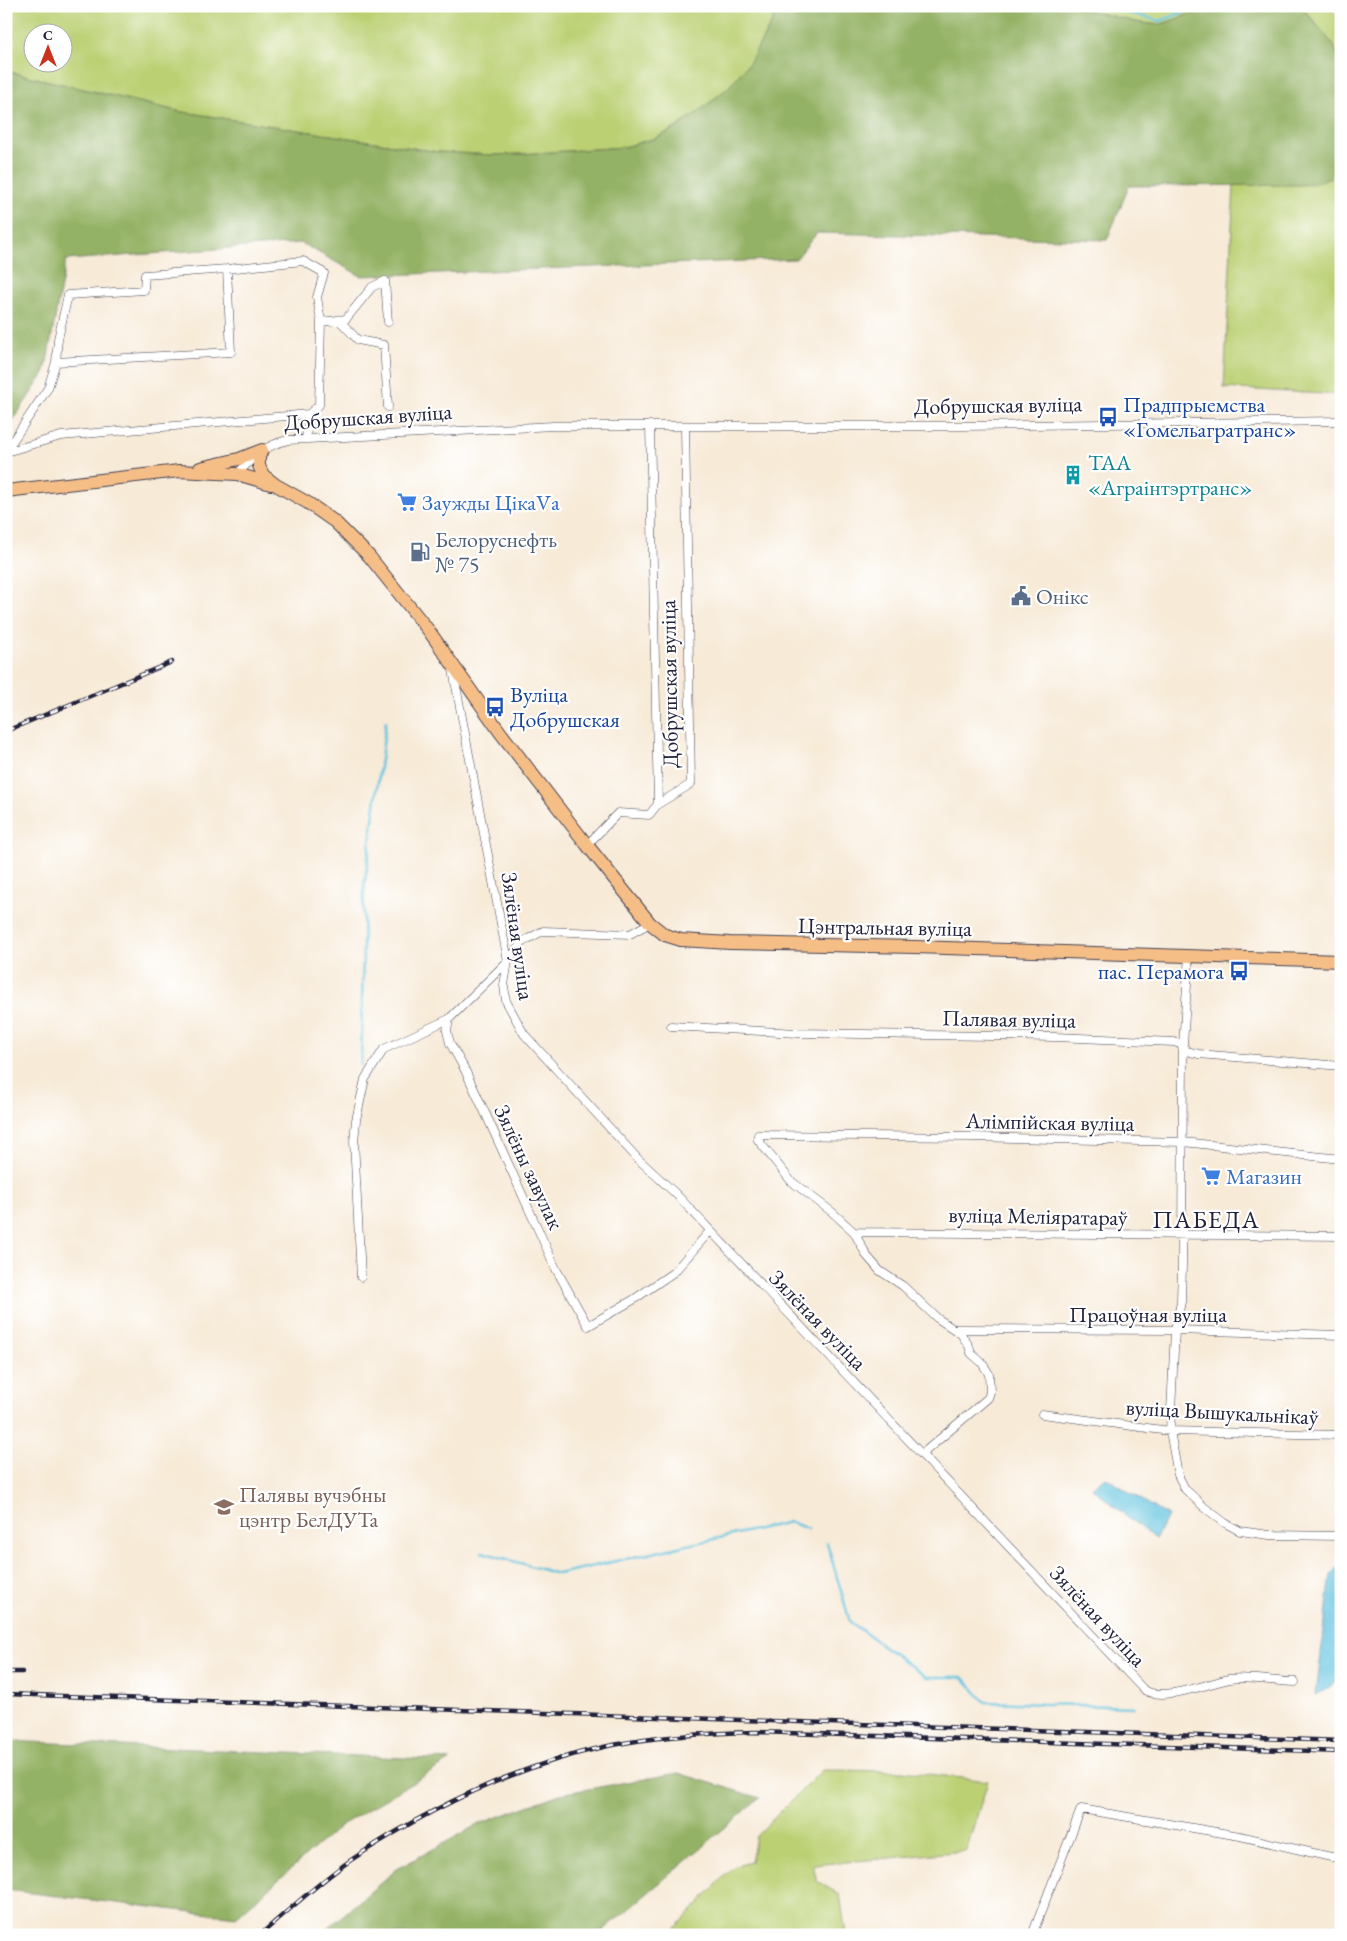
<svg xmlns="http://www.w3.org/2000/svg" width="1347" height="1941" viewBox="0 0 1347 1941" font-family="'EB Garamond',serif">
<rect width="100%" height="100%" fill="#fff"/>
<filter id="ink" filterUnits="userSpaceOnUse"><feTurbulence type="fractalNoise" baseFrequency=".02" numOctaves="2"/><feDisplacementMap in="SourceGraphic" scale="10" xChannelSelector="R" yChannelSelector="G"/><feConvolveMatrix kernelMatrix="1 2 1 2 8 2 1 2 1" color-interpolation-filters="sRGB"/></filter>
<filter id="wash" filterUnits="userSpaceOnUse"><feTurbulence type="fractalNoise" baseFrequency=".0096" numOctaves="4" result="noise"/><feDisplacementMap in="SourceGraphic" scale="20" xChannelSelector="R" yChannelSelector="G"/><feGaussianBlur stdDeviation="1.12" result="paint"/><feColorMatrix in="noise" values="0 0 0 0 0 0 0 0 0 0 0 0 0 0 0 0 0 1.4 0 .05"/><feComposite in="paint" operator="in"/></filter>
<g filter="url(#wash)">
<rect width="100%" height="100%" fill="#f7ead7"/>
<path fill="#bbd073" stroke="#6e7957" fill-rule="evenodd" d="M6,6H777L772,22L750,62L728,88L693,116L674,129L656,138L624,147L522,154L494,155L438,152L177,111L6,71ZM32,32H62V62H32Z
M1072,6H1213L1159,25L1135,22Z
M1300,6H1328L1341,19V62C1331,41 1317,23 1300,6Z
M1341,165V395L1224,388L1234,185L1317,183L1338,171Z
M822,1770L902,1771L988,1781L966,1851L813,1865L817,1881L840,1895L846,1935H669L733,1867L751,1862L756,1836Z"/>
<path fill="#94b265" stroke="#5b6a50" d="M777,6H1072L1135,22L1159,25L1213,6H1300L1323,32L1334,46L1341,62V165C1333,180 1318,183 1302,185L1129,186L1107,240L817,233L796,259L361,276L301,243L66,260L45,372L6,431V71L177,111L438,152L494,155L522,154L624,147L656,138L674,129L693,116L728,88L750,62L772,22Z
M6,1741L451,1760L340,1826L236,1917L6,1890Z
M678,1773L760,1798L598,1935L321,1934L397,1869L479,1824L560,1794Z"/>
<path fill="#60c2de" stroke="#41728c" d="M1105,1477L1168,1516L1155,1539L1092,1488Z
M1341,1565V1675L1330,1687L1316,1695L1331,1574Z"/>
<g fill="none" stroke-linecap="round" stroke-linejoin="round">
<path stroke="#60c2de" stroke-width="2.5" d="M1102,6L1160,21L1200,6
M361,1065L364,889L386,721
M827,1543L850,1622L926,1677H963L985,1702L1134,1707
M482,1552L558,1574L790,1522L808,1529"/>
</g>
</g>
<g filter="url(#ink)">
<g fill="none" stroke-linecap="round" stroke-linejoin="round">
<defs>
<path id="street" d="M339,320L358,340L384,345L388,407
M321,322L346,319L372,287L385,281L388,322
M56,362L231,352L227,269
M6,451L48,388L56,362L58,339L68,295L144,290L145,275L227,269L303,261L324,273L317,297L321,322L319,405L309,414L306,438
M6,452L61,436L309,414
M237,474C254,457 263,446 288,440L553,426H962L1341,421
M453,670L508,961L504,985L506,1001L524,1034L637,1158L676,1194L1143,1689C1160,1703 1209,1683 1229,1679C1249,1676 1275,1682 1295,1682
M658,804L691,784L685,426
M587,845L618,813L649,815L658,804L650,425
M650,923L630,934L543,931L522,942L508,961L449,1019L447,1031L450,1043L464,1068L488,1119L556,1269L588,1326L633,1300L674,1272L710,1231
M1189,955L1183,1045L1182,1265L1181,1302L1175,1330L1170,1431L1178,1475L1185,1489L1204,1507L1225,1523L1240,1531L1269,1535L1341,1536
M671,1026L798,1033L1055,1037L1174,1042L1183,1045L1186,1051L1199,1054L1341,1066
M854,1232L1341,1236
M361,1277L354,1141L356,1120L365,1079L384,1049L449,1019
M955,1329L1175,1330L1341,1335
M1042,1414L1170,1431L1341,1435
M922,1454L988,1398L990,1392L989,1374L982,1363L971,1353L969,1346L961,1334L937,1318L903,1286L880,1271L867,1256L854,1232L832,1212L791,1181L758,1140V1135L973,1137L1183,1142L1341,1159
M1032,1935L1081,1809L1240,1836L1331,1857H1341"/>
<path id="primary" d="M262,450L259,457V466L263,475L276,485L308,503L335,522L369,556L429,631L500,732L587,845L650,923L665,935L681,940L730,943L914,947L1341,961
M200,468L239,459L262,450
M6,491L179,471L237,474L271,484"/>
</defs>
<use href="#street" stroke="#424052" stroke-width="9"/>
<use href="#primary" stroke="#424052" stroke-width="14"/>
<use href="#street" stroke="#fff" stroke-width="8"/>
<use href="#primary" stroke="#f6be87" stroke-width="12"/>
<defs>
<path id="rail" d="M6,731L172,662
M6,1672H22
M6,1694L1341,1741
M260,1935C290,1909 319,1882 351,1860C429,1808 516,1766 608,1746C657,1736 708,1733 758,1732L1341,1752"/>
</defs>
<use href="#rail" stroke="#22223b" stroke-width="4.5"/>
<use href="#rail" stroke="#fff" stroke-width="2.5" stroke-dasharray="8" stroke-linecap="butt"/>
</g>
</g>
<defs>
<symbol id="bus-bare" viewBox="-9 -9 18 18"><path d="M-5-6H5V4H4V6H2V4H-2V6H-4V4H-5ZM-3.5-4V0h7V-4ZM-3.5 1.2v1.5H-2V1.2ZM2 1.2v1.5H3.5V1.2Z" fill="#1a4fb4" stroke="#fff" stroke-width="2.5" paint-order="stroke"/></symbol>
<symbol id="building-bare" viewBox="-9 -9 18 18"><path d="M-4-6H4V6H1V3H-1V6H-4ZM-2.5-4.3h1.7v1.8h-1.7ZM.8-4.3h1.7v1.8H.8ZM-2.5-1h1.7V.8h-1.7ZM.8-1h1.7V.8H.8Z" fill="#0f9aa8" stroke="#fff" stroke-width="2.5" paint-order="stroke"/></symbol>
<symbol id="supermarket-bare" viewBox="-9 -9 18 18"><path d="M-6-5.5h2.5l.6 2H6L4.5 2H-2.5L-4.4-4H-6ZM-1.5 3.2a1.3 1.3 0 1 0 .1 0ZM3 3.2a1.3 1.3 0 1 0 .1 0Z" fill="#3f7fe0" stroke="#fff" stroke-width="2.5" paint-order="stroke"/></symbol>
<symbol id="fuel-bare" viewBox="-9 -9 18 18"><path d="M-5.5-6h7V0h2V4h1.3V-2.5L3-4.5l.8-.8L6-3V5H2.5V1h-1V6h-7ZM-4.2-4.7v3.2H.2V-4.7Z" fill="#5c6f8a" stroke="#fff" stroke-width="2.5" paint-order="stroke"/></symbol>
<symbol id="civic-bare" viewBox="-9 -9 18 18"><path d="M-.6-6.5H3V-4.5H.6V-3L4-1V1h2V6H-6V1h2V-1L-.6-3ZM-1.2 2.5V6h2.4V2.5Z" fill="#5c6f8a" stroke="#fff" stroke-width="2.5" paint-order="stroke"/></symbol>
<symbol id="university-bare" viewBox="-9 -9 18 18"><path d="M0-5L7-2L0 1L-7-2ZM-4 1L0 2.5L4 1V4Q0 6-4 4Z" fill="#8d6e63" stroke="#fff" stroke-width="2.5" paint-order="stroke"/></symbol>
</defs>
<g fill-rule="evenodd">
<use href="#bus-bare" x="1094" y="403" width="28" height="28"/>
<use href="#building-bare" x="1059" y="461" width="28" height="28"/>
<use href="#supermarket-bare" x="393" y="488" width="28" height="28"/>
<use href="#fuel-bare" x="406" y="538" width="28" height="28"/>
<use href="#civic-bare" x="1007" y="582" width="28" height="28"/>
<use href="#bus-bare" x="481" y="693" width="28" height="28"/>
<use href="#bus-bare" x="1225" y="957" width="28" height="28"/>
<use href="#supermarket-bare" x="1197" y="1162" width="28" height="28"/>
<use href="#university-bare" x="210" y="1493" width="28" height="28"/>
</g>
<g text-anchor="middle" dominant-baseline="central" stroke-width="4.5" stroke-linejoin="round" paint-order="stroke">
<g font-size="22" fill="#164399" stroke="#fff" text-anchor="start">
<text x="1123" y="404">Прадпрыемства<tspan x="1123" dy="25">«Гомельагратранс»</tspan></text>
<text x="510" y="694">Вуліца<tspan x="510" dy="25">Добрушская</tspan></text>
<text x="1224" y="971" text-anchor="end">пас. Перамога</text>
</g>
<g font-size="22" fill="#22223b" stroke="#fff">
<text transform="translate(998 405) rotate(-1)">Добрушская вуліца</text>
<text transform="translate(368 417) rotate(-4)">Добрушская вуліца</text>
<text transform="translate(669 684) rotate(-91)">Добрушская вуліца</text>
<text transform="translate(885 927) rotate(1)">Цэнтральная вуліца</text>
<text transform="translate(518 936) rotate(82)">Зялёная вуліца</text>
<text transform="translate(1009 1019) rotate(1)">Палявая вуліца</text>
<text transform="translate(1050 1122) rotate(1)">Алімпійская вуліца</text>
<text transform="translate(529 1167) rotate(65)">Зялёны завулак</text>
<text transform="translate(1038 1216) rotate(1)">вуліца Меліяратараў</text>
<text x="1148" y="1314">Працоўная вуліца</text>
<text transform="translate(818 1320) rotate(46)">Зялёная вуліца</text>
<text transform="translate(1222 1412) rotate(3)">вуліца Вышукальнікаў</text>
<text transform="translate(1098 1616) rotate(47)">Зялёная вуліца</text>
</g>
<g font-size="22" fill="#0d838f" stroke="#fff" text-anchor="start">
<text x="1088" y="462">ТАА<tspan x="1088" dy="25">«Аграінтэртранс»</tspan></text>
</g>
<g font-size="22" fill="#366cbe" stroke="#fff" text-anchor="start">
<text x="422" y="502">Заужды ЦікаVа</text>
<text x="1226" y="1176">Магазин</text>
</g>
<g font-size="22" fill="#4e5e75" stroke="#fff" text-anchor="start">
<text x="435" y="539">Белоруснефть<tspan x="435" dy="25">№ 75</tspan></text>
<text x="1036" y="596">Онікс</text>
</g>
<g font-size="22" fill="#785e54" stroke="#fff" text-anchor="start">
<text x="239" y="1494">Палявы вучэбны<tspan x="239" dy="25">цэнтр БелДУТа</tspan></text>
</g>
<g font-size="25" letter-spacing="1" fill="#22223b" stroke="#fff">
<text x="1206" y="1219">ПАБЕДА</text>
</g>
</g>
<rect width="1347" height="1941" fill="none" stroke="#fff" stroke-width="25"/>
<g transform="translate(48 48)"><circle r="24" fill="#ffffff" stroke="#a7a7b1"/>
<path d="M0-4L9 19L0 12L-9 19Z" fill="#c8321e"/>
<text y="-8" font-size="14" font-weight="bold" text-anchor="middle" fill="#22223b">С</text>
</g>
</svg>
